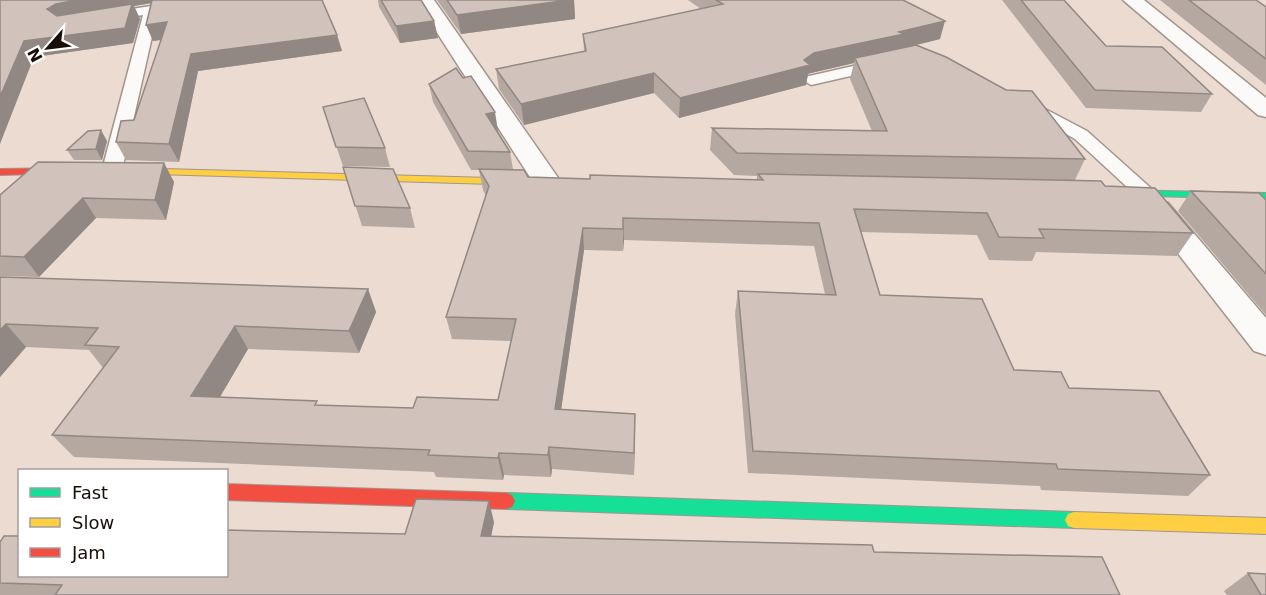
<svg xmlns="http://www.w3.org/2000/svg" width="1266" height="595" viewBox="0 0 1266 595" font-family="'DejaVu Sans',sans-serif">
<rect width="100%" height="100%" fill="#ecdbd0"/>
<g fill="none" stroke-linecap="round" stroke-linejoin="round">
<defs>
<path id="lane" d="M151,6L158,10L122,170L119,174H105L102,170L143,15L106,21L99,17L106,13Z
M884,59L892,64L890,67L811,85L803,80L805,77Z
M1028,100L1087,131L1153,190L1156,194L1153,198H1139L1075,139L1022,109L1019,105L1022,101Z"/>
<path id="street" d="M416,0H434L561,182L557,188L547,190L537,188Z
M1123,0H1144L1266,98V117L1258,115Z
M1158,200L1168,203L1266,318V355L1254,351L1148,215L1144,209L1148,203Z"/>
<path id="fast" d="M1115,190L1266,193V199L1111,195V191Z
M506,493L1074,512L1080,514L1083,520L1080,526L1074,528L506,509L500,507L497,501L500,495Z"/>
<path id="slow" d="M125,168L526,179L532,182L526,185L121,173L120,171Z
M1074,512L1266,518V534L1074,528L1068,526L1065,520L1068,514Z"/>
<path id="jam" d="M70,168L74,169V173L0,175V169Z
M226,484L506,493L512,495L515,501L512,507L506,509L226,500Z"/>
</defs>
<use href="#lane" stroke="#a2958d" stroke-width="3"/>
<use href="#street" stroke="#a2958d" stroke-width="3"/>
<use href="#fast" stroke="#a2958d" stroke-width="2"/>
<use href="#slow" stroke="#a2958d" stroke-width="2"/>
<use href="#jam" stroke="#a2958d" stroke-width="2"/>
<use href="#lane" fill="#fcfaf8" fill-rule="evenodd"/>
<use href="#street" fill="#fcfaf8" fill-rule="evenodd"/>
<use href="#fast" fill="#16e098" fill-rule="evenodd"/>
<use href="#slow" fill="#ffcf43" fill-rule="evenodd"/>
<use href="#jam" fill="#f24e42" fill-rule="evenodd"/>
</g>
<path fill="#b4a8a1" d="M0,0H322L337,35L342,51L198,71L179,162L126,160L116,142L134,120L161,40L153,41L151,3L134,6L140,19L133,43L34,57Z
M378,0H421L434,21L438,38L400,43L379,7Z
M437,0H574L575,19L461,34Z
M688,0H903L940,39L916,45L1085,159L1075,180L1105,186L1193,233L1177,256L1036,252L1032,261L989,260L977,235L861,232L880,295L1014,370L1069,388L1210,475L1188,496L1041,490L1040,486L748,473L735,314L738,291L825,294L814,246L624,240L623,251L584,250L561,409L635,414L634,475L552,469L551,477L504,475L503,480L436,477L434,472L74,457L52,435L103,368L89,350L26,347L0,377V277L368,289L376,312L359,353L248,349L220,397L319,405L413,408L498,400L511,341L452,339L446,317L486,196L483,190L479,170H471L433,102L429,84L498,131L510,152L513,169L528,177L590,179H757V176L734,175L710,150L712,128L872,131L850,79L854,63L811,73L808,74L806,85L679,118L654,93L524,125L499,89L496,69L584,51L583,34L701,9Z
M1002,0H1064L1106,46L1212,94L1201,112L1086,108Z
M1160,0H1256L1266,7V85Z
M323,107L385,148L390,167L343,166Z
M107,141L102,160H74L67,150Z
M164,163L174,182L166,220L96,218L39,277L0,276V195Z
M343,167L410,208L415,228L362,226Z
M1191,191L1266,200V315L1178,211Z
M494,522L491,536L874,552L1120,595H0V542L20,576L405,534Z
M1248,573L1266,595H1227L1224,591Z"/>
<path fill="#928883" d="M77,0H170L134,6L140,19L133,43L34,57L0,144V97L24,41L56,24L47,9L56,4Z
M569,0H574L575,19L461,34L457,15Z
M434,21L438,38L400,43L396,26Z
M945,21L940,39L900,49L855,58L854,63L811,73L808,74L806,85L679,118L680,98L804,60L814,53Z
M167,22L174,38L153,41L146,25Z
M337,35L342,51L198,71L179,162L169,144L191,54Z
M654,73V93L524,125L521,104Z
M495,112L498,131L489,133L486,114Z
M101,130L107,141L102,160L96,149Z
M164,163L174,182L166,220L155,200Z
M83,198L96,218L39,277L24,257Z
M623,218L624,240L623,251Z
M583,228L584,250L558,432L555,409Z
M368,289L376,312L359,353L349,331Z
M6,324L26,347L0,377V330Z
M235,326L248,349L207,419L191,396Z
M635,414V437L634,475V453Z
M549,447L552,469L551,477L548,455Z
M499,453L504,475L503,480L498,458Z
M489,501L494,522L487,557L481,536Z"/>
<path fill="#d1c3bb" stroke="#928883" stroke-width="1.5" d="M0,0H77L56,4L47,9L57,16L132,4L125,28L24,41L0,97Z
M152,0H322L337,35L191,54L169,144L116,142L121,121L134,120L167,22L146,25Z
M381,0H421L434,21L396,26Z
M447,0H569L457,15Z
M716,0H903L945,21L899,32L904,34L814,53L804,60L810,65L680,98L654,73L521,104L496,69L586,51L583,34L723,4Z
M1021,0H1064L1106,46L1162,47L1212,94L1095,90Z
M1189,0H1256L1266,7V59Z
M916,45L946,57L1006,90L1032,91L1085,159L737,153L712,128L887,131L855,58Z
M456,68L463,78L471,76L495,112L486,114L510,152L468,151L429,84Z
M364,98L385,148L336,147L323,107Z
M101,130L96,149L67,150L88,131Z
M38,162L164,163L155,200L83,198L24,257L0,256V195Z
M343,167L393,169L410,208L355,206Z
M479,169L524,170L528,177L590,179V175L763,180L758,174L1101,181L1105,186L1155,188L1193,233L1039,229L1044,238L999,237L987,213L854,209L880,295L982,299L1014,370L1061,372L1069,388L1159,391L1210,475L1058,469L1056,464L753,451L738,291L836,295L819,223L623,218V229L583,228L555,409L635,414L634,453L549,447L548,455L499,453L498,458L428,455L430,450L52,435L119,347L85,345L98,328L6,324L0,330V277L368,289L349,331L235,326L191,396L317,401L315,405L413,408L417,397L498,400L516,319L446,317L489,186Z
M1191,191L1259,193L1266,200V274Z
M416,499L489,501L481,536L872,545L874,552L1102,557L1120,595H55L62,585L0,583V542L4,536H20V576H226V530L405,534Z
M1248,573L1266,574V595H1261Z"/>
<rect x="18" y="469" width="210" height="108" fill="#ffffff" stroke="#a39e9c" stroke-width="1.5"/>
<rect x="30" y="488" width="30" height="9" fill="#16e098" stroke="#a39e9c" stroke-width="1.5"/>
<text x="72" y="499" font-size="18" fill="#180d07">Fast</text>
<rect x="30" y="518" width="30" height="9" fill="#ffcf43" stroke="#a39e9c" stroke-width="1.5"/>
<text x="72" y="529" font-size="18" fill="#180d07">Slow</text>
<rect x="30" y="548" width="30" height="9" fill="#f24e42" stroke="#a39e9c" stroke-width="1.5"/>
<text x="72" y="559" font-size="18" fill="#180d07">Jam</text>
<g transform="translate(48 48) rotate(242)" stroke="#ffffff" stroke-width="4.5" paint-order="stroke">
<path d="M0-4.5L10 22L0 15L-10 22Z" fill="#180d07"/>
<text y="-9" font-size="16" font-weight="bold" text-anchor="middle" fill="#180d07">N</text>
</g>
</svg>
